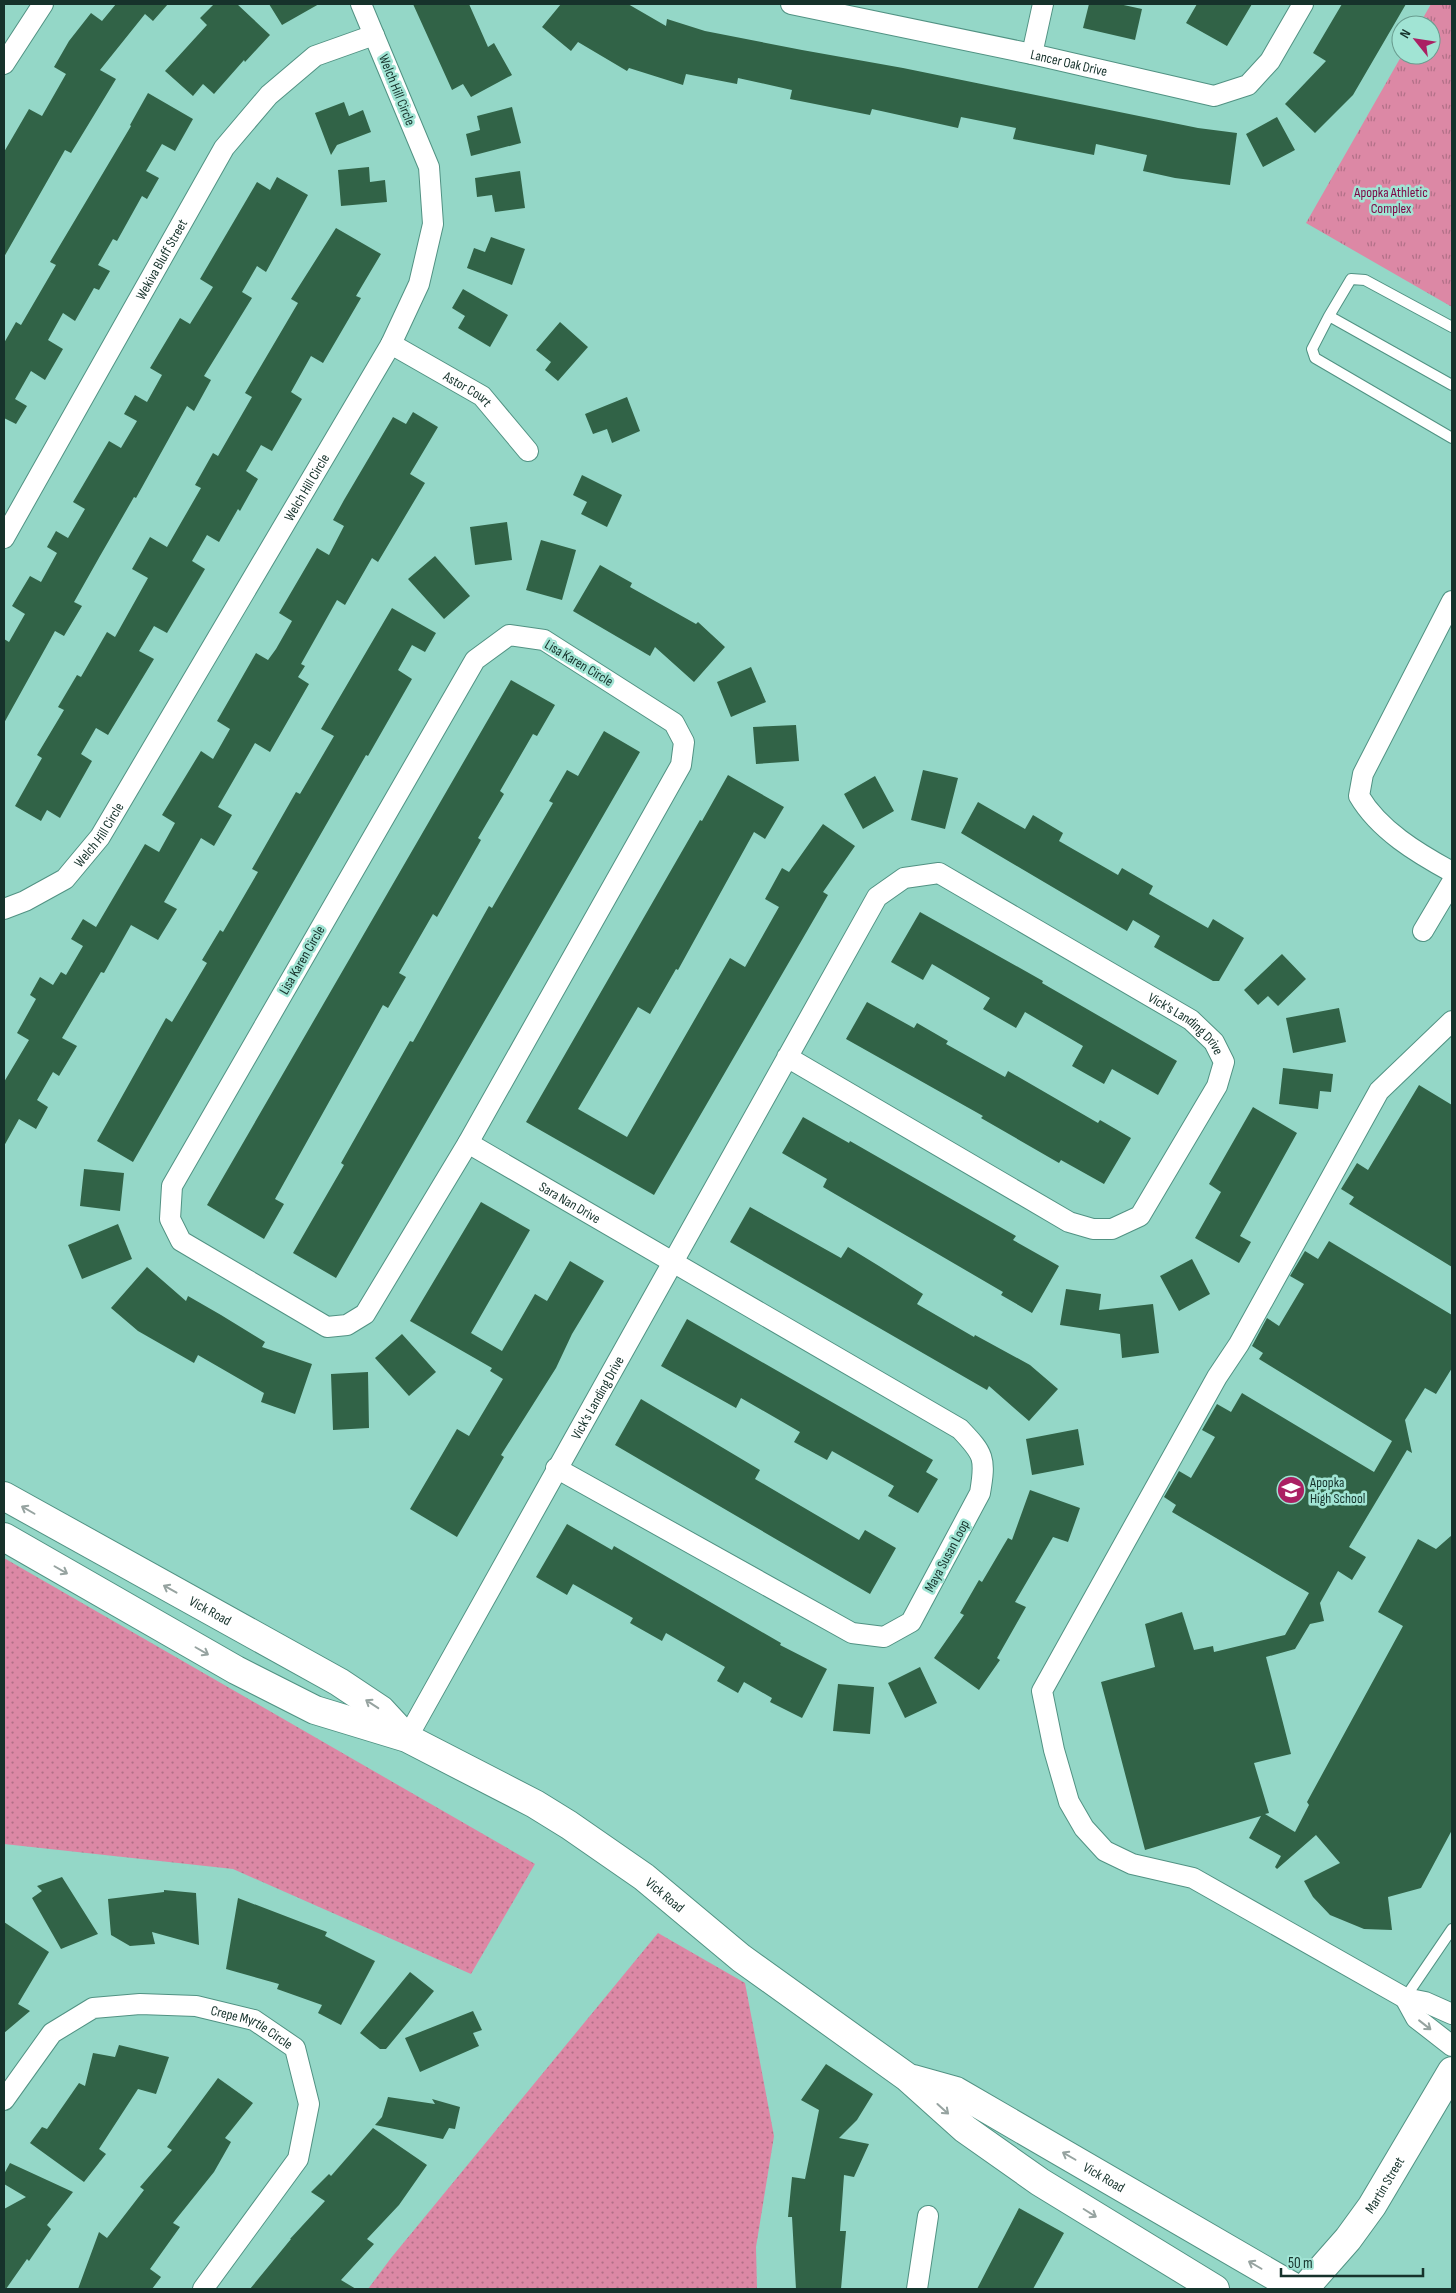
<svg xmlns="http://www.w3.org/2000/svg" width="1456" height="2293" viewBox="0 0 1456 2293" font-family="'Sofia Sans Condensed',sans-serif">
<defs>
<pattern id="grass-dots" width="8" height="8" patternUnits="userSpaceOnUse" patternTransform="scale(1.25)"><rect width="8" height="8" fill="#dc88a5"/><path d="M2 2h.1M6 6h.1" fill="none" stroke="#b17087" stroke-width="1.8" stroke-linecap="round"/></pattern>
<pattern id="park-tufts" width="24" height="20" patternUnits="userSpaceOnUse" patternTransform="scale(1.25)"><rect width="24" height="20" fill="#dc88a5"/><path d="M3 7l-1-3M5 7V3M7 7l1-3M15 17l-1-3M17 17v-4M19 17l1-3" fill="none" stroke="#b17087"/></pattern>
</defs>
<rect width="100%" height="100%" fill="#94d7c7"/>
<path fill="url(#grass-dots)" d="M4,1558L535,1864L471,1974L233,1869L4,1844Z
M658,1933L745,1983L774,2136L756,2247L757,2289H368L391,2258Z"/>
<path fill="url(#park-tufts)" d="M1431,4H1452V307L1306,223L1402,55H1431V25H1419Z"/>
<path fill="#316347" d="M116,4H168L153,21L145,14L100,70L116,79L71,153L65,150L4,257V152L29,109L42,116L66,74L54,67L69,41L91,13L102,21Z
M214,4H237L270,35L245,62L244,60L214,94L203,84L193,96L165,71L207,25L200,18Z
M269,4H319L282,25Z
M413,4H469L488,47L494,43L512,75L471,97L463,84L452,90Z
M561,4H628L666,26L667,19L705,31L802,50L903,68L1198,128L1237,133L1230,185L1175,178L1143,171L1147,155L1096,144L1094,155L1013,139L1016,128L961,117L958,128L872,109L870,115L790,99L792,90L738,78L737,84L686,74L683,85L629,68L627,71L578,42L571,51L542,27Z
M1089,4H1119L1142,9L1135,40L1083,28Z
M1197,4H1252L1227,46L1186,23Z
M1342,4H1406L1353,95L1315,133L1285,104L1326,61L1313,53Z
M148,93L193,119L175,151L162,144L146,171L159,178L147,199L142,196L117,241L113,239L98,265L110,271L99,290L94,288L75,321L63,313L48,340L63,349L45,380L31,371L15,399L27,406L16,424L4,418V343L16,322L21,325L56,265L50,262L131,126L130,125Z
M344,102L349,116L363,110L371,132L337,145L331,155L315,113Z
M512,107L521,143L471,156L466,134L480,130L477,116Z
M1277,117L1295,150L1263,167L1246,134Z
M369,167L370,182L385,180L387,202L341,206L338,170Z
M520,171L525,208L495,212L492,195L477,197L475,178Z
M277,177L308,195L266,272L257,266L242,292L252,298L204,376L211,380L194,411L187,406L136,498L134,497L100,556L74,602L82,606L64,636L55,631L4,723V639L9,642L25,614L12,606L30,576L41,582L57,553L47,547L56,531L68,538L85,509L73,502L109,441L121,448L137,421L124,414L135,395L147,402L162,375L150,368L180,318L190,324L213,287L200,279L257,182L270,190Z
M336,228L381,254L356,296L361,298L323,363L311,356L291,392L302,399L272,451L261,445L246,471L258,479L240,511L238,509L219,542L207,535L192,561L205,569L167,633L154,626L139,651L154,659L108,735L96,728L81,754L92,761L60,818L47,810L41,821L15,806L42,758L37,755L64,710L58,707L77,675L81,677L107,632L115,637L148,578L132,569L150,537L167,547L201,488L195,485L213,453L218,456L252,397L245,393L298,303L291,299Z
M491,237L525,249L512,285L467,268L474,248L485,252Z
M463,289L508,315L490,347L458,328L465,316L452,308Z
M560,322L588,347L558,381L545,370L551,362L536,350Z
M627,397L640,431L612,443L607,429L593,434L585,414Z
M413,412L438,427L410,474L425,483L378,562L372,558L345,605L337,600L301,664L305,666L298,677L309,684L270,752L255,743L218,807L232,815L214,846L201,838L164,902L177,909L158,940L131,925L104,973L101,972L62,1038L77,1046L59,1076L53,1072L37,1100L48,1107L36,1129L19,1119L4,1146V1082L29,1040L17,1033L36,999L30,995L40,977L53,985L61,972L66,975L83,946L71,939L83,919L96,927L145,844L159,852L175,823L162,815L201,751L213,759L230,729L217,721L256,653L268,660L276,649L292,621L279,613L317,548L329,555L344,526L333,520L344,500L393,417L406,424Z
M582,475L622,495L607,527L581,514L587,502L573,495Z
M507,522L512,560L475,565L470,527Z
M541,540L576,550L562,600L526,590Z
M435,556L470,596L444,619L408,579Z
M600,565L632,583L630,587L696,624L698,622L725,647L694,682L655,647L650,656L573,611Z
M392,608L436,633L425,652L412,645L398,670L412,679L368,756L366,755L133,1162L97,1141L166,1018L172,1022L207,963L202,960L220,930L223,932L258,872L252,869L296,792L300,794L334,736L321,729Z
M751,667L766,702L731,717L717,682Z
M511,680L555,705L537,736L533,734L500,791L504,794L478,838L481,840L437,917L433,914L399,973L406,977L388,1008L383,1005L275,1199L284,1204L264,1239L207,1205Z
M796,725L799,761L756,764L753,727Z
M604,731L640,752L336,1278L293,1253L344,1165L341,1163L410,1041L413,1042L489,906L492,908L553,803L549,801L567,770L578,776Z
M923,770L958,778L945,829L911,820Z
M728,775L784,807L765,839L754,832L678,970L676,969L650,1014L638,1007L578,1109L627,1137L730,958L745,967L779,907L765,899L782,868L789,872L823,824L855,846L823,892L828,895L654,1195L526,1122L700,820L702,821Z
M875,776L894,811L863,829L844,794Z
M978,802L1025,829L1033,815L1063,833L1059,841L1118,875L1122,868L1153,886L1149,894L1208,928L1213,919L1244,938L1219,981H1213L1154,947L1160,936L1133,920L1127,931L961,833Z
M920,912L1043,981L1042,983L1177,1061L1158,1095L1112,1069L1104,1084L1072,1066L1083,1046L1025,1012L1016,1028L983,1009L990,998L932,964L923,980L891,962Z
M1282,954L1306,979L1278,1006L1268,996L1258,1005L1244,990Z
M867,1002L914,1028L917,1023L948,1041L946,1044L1005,1077L1008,1071L1098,1123L1100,1120L1131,1138L1104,1184L1061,1160L1059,1163L981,1118L983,1116L846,1039Z
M1339,1008L1346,1042L1293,1053L1286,1018Z
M1283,1068L1333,1074L1331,1092L1320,1091L1318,1109L1279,1104Z
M1419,1085L1452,1105V1267L1349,1204L1354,1197L1341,1189L1357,1163L1368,1170Z
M1253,1107L1297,1133L1240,1236L1251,1242L1239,1263L1195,1238L1221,1192L1209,1184Z
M803,1117L849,1143L850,1141L1016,1236L1013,1240L1059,1266L1032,1313L1001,1295L1003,1292L823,1187L827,1179L782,1153Z
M84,1169L124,1173L120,1211L80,1206Z
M481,1202L530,1230L471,1333L502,1351L535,1294L547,1301L570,1261L604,1281L572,1334L556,1368L501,1455L504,1457L457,1537L410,1509L457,1429L469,1436L503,1379L490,1371L492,1368L410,1321Z
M750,1207L841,1258L848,1247L879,1266L923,1294L917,1304L974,1337L975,1335L1030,1365L1058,1389L1029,1421L989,1386L987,1390L730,1242Z
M118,1224L132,1259L82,1279L68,1245Z
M1329,1241L1452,1315V1368L1436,1394L1425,1388L1405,1420L1412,1453L1407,1450L1349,1547L1366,1557L1352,1580L1338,1571L1320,1603L1324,1621L1310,1624L1295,1649L1266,1657L1291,1754L1254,1763L1269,1813L1265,1814L1295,1832L1309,1805L1307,1802L1403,1626L1378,1612L1418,1539L1436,1549L1452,1535V1830L1421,1888L1388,1897L1392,1930L1364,1929L1330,1915L1313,1897L1304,1881L1340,1863L1316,1835L1277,1869L1275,1867L1281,1856L1249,1838L1261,1816L1145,1850L1101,1682L1155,1667L1145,1624L1182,1612L1194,1650L1213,1646L1214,1652L1285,1635L1309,1593L1172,1512L1176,1505L1164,1497L1179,1471L1191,1478L1215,1437L1202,1430L1217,1404L1231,1412L1242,1393L1374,1472L1392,1441L1259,1359L1263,1353L1252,1346L1267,1318L1279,1326L1304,1284L1290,1276L1305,1251L1318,1259Z
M1192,1259L1210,1294L1179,1311L1160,1276Z
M147,1267L186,1301L188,1296L221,1315L265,1342L262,1347L312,1364L295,1414L261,1402L264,1393L198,1355L194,1363L138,1331L111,1308Z
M1066,1289L1101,1294L1099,1310L1153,1304L1159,1353L1122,1358L1120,1334L1060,1325Z
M687,1319L933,1460L926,1472L938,1479L918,1513L888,1496L894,1486L832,1451L827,1460L794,1442L800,1432L741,1398L736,1408L661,1366Z
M402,1334L436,1372L409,1396L375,1358Z
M368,1372L369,1428L333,1430L331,1374Z
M641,1399L760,1470L755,1479L801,1506L859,1540L865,1530L896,1548L870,1594L615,1445Z
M1078,1429L1084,1465L1032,1475L1026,1439Z
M1030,1490L1080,1508L1068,1542L1053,1537L1015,1602L1026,1607L997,1658L1000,1660L979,1690L934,1658L964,1615L960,1613L979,1580L982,1582L1008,1538L1012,1540Z
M567,1524L612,1550L614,1546L781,1643L780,1645L827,1669L802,1718L770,1702L772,1698L744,1682L738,1693L717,1681L725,1667L666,1633L662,1641L630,1623L633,1618L573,1584L567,1595L536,1577Z
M920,1667L937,1703L905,1718L888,1683Z
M838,1684L874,1687L870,1734L833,1731Z
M62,1877L98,1934L61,1949L32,1898L42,1891L37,1886Z
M164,1890L196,1893L199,1945L152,1932L155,1944L130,1946L111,1935L108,1899L164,1892Z
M238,1898L327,1932L325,1936L375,1961L341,2025L318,2013L322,2005L277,1989L279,1984L226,1969Z
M4,1922L49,1952L18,2004L30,2011L4,2033Z
M410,1972L434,1991L386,2049H380L360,2033Z
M473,2011L482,2030L473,2033L479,2046L420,2072L405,2038Z
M119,2045L169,2057L156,2094L138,2089L99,2149L106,2154L84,2182L30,2143L42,2127L47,2129L79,2083L85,2086L93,2053L115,2057Z
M826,2064L873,2094L857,2120L839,2138L869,2144L854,2177L844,2175L840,2231H846L841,2289H796L792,2217H788L792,2177L805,2179L819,2110L801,2100Z
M218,2078L253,2103L225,2138L231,2142L214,2172L173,2223L180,2227L150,2269L161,2277L152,2289H78L99,2232L107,2238L144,2190L140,2187L172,2150L167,2147Z
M388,2097L435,2104L432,2099L460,2107L455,2129L449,2128L443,2139L375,2125L382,2117Z
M373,2128L427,2165L399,2205L367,2239L374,2244L341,2280L356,2289H250L291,2239H290L325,2201L311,2192L329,2174L331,2176Z
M10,2163L73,2192L47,2225L51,2229L29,2261L27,2259L6,2289H4V2209L26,2197L4,2184V2174Z
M1019,2208L1064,2233L1033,2289H977Z"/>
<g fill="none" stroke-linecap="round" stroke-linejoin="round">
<defs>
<path id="lane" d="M1329,316L1312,349L1315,358L1452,438
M1452,327L1365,280L1351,279L1329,316L1452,385
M1405,1998L1452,1929"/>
<g id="street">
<path id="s1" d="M791,4L1032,54L1214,96L1248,85L1270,61L1303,4"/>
<path d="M1032,54L1043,4"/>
<path d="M4,64L43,4"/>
<path id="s2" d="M391,344L482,396L528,451"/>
<path id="s3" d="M4,538L224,148L269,95L315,56L374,35"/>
<path d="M1452,601L1363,774L1359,796C1379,830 1417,853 1452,872"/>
<path d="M509,635L544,640L674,723L684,742L681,765L468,1143L365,1314L347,1325L327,1327L181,1241L170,1219L172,1186L475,660Z"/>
<path id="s4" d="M4,909L25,901L65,879L100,837L391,344L419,284L433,224L429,167L361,4"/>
<path d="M1423,931L1452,882"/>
<path d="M1452,1021L1379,1091L1239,1344L1217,1377L1042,1691L1054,1750L1069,1802L1084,1828L1105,1851L1132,1864L1193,1878L1405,1998L1425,2002L1452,2014"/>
<path id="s5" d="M468,1143L960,1429C984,1454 986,1458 980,1493L911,1622L884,1637L852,1633L556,1468"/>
<path id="s6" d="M407,1738L877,897L904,878L939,873L1191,1020L1214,1042L1224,1062L1217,1086L1140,1216L1112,1229H1093L1069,1222L787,1057"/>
<path d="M1405,1998L1416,2018L1452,2046"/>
<path id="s7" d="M4,2100L52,2033L93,2008L140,2004L196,2006L254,2020L295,2048L309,2104L298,2159L203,2289"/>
<path d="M917,2289L928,2216"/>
</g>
<g id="secondary">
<path id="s8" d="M4,1496L339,1682L381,1710L406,1737"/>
<path id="s9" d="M4,1537L236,1670L315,1710L407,1738L535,1804L569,1825L644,1877L741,1958L907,2077L965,2129L1040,2182L1215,2289"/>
<path id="s10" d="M913,2079L956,2091L1297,2289"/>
<path id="s11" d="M1304,2289L1348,2239L1372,2206L1452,2071"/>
</g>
</defs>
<use href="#lane" stroke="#519283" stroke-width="12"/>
<use href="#street" stroke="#519283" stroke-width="22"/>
<use href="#secondary" stroke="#519283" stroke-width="30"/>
<use href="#lane" stroke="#fff" stroke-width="10"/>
<use href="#street" stroke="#fff" stroke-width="20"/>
<use href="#secondary" stroke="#fff" stroke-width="28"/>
</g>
<defs><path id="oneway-shaft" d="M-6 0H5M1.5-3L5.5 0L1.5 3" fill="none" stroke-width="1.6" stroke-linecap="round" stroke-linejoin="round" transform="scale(1.25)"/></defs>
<g stroke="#96a3a0">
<use href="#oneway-shaft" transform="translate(28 1510) rotate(-150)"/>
<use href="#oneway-shaft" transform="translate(61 1570) rotate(30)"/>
<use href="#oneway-shaft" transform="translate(170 1589) rotate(-151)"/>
<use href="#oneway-shaft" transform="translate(202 1651) rotate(30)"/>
<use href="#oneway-shaft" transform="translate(372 1704) rotate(-147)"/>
<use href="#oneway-shaft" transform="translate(1425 2025) rotate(38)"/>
<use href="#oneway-shaft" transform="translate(943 2109) rotate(42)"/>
<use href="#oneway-shaft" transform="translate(1069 2156) rotate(-150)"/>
<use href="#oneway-shaft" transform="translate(1090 2213) rotate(32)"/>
<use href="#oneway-shaft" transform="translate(1255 2265) rotate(-150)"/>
</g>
<defs>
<symbol id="school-disc" viewBox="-11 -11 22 22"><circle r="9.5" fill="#aa2063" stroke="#a1e4d4"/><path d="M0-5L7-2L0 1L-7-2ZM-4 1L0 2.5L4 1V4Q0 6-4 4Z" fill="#fff"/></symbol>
</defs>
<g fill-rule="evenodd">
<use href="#school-disc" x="1275" y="1474" width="32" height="32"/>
</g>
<g text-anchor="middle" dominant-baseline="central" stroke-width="5" stroke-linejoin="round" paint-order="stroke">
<g font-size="14" fill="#16322b" stroke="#a1e4d4">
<text stroke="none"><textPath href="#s1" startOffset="284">Lancer Oak Drive</textPath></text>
<text transform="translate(397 90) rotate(68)">Welch Hill Circle</text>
<text stroke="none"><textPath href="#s3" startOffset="320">Wekiva Bluff Street</textPath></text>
<text stroke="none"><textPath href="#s2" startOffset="89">Astor Court</textPath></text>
<text stroke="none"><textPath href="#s4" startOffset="529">Welch Hill Circle</textPath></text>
<text transform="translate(579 663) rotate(31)">Lisa Karen Circle</text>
<text stroke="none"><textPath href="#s4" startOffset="124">Welch Hill Circle</textPath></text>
<text transform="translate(302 960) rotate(-60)">Lisa Karen Circle</text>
<text stroke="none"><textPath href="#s6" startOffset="1322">Vick's Landing Drive</textPath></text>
<text stroke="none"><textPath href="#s5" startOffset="118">Sara Nan Drive</textPath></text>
<text stroke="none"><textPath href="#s6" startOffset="390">Vick's Landing Drive</textPath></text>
<text transform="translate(947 1556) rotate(-62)">Maya Susan Loop</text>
<text stroke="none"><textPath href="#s8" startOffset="236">Vick Road</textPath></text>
<text stroke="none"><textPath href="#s9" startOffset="755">Vick Road</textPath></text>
<text stroke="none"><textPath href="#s7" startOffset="294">Crepe Myrtle Circle</textPath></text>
<text stroke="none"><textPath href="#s10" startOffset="216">Vick Road</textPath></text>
<text stroke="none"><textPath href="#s11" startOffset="132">Martin Street</textPath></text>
</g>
<g font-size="14" fill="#7d0745" stroke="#a1e4d4">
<text x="1391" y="192">Apopka Athletic<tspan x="1391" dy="16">Complex</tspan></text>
</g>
<g font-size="14" fill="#16322b" stroke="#a1e4d4" text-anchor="start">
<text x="1310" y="1482">Apopka<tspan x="1310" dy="16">High School</tspan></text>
</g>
</g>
<rect width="1456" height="2293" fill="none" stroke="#16322b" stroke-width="10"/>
<g transform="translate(1416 40) rotate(300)"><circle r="24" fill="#a1e4d4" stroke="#699d90"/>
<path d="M0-4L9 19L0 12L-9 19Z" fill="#aa2063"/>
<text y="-8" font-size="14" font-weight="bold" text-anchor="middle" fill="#16322b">N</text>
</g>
<path d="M1281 2268v8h142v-8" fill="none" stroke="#16322b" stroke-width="2.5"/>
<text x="1288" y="2268" font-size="15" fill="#16322b" stroke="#a1e4d4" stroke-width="4" paint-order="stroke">50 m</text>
</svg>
